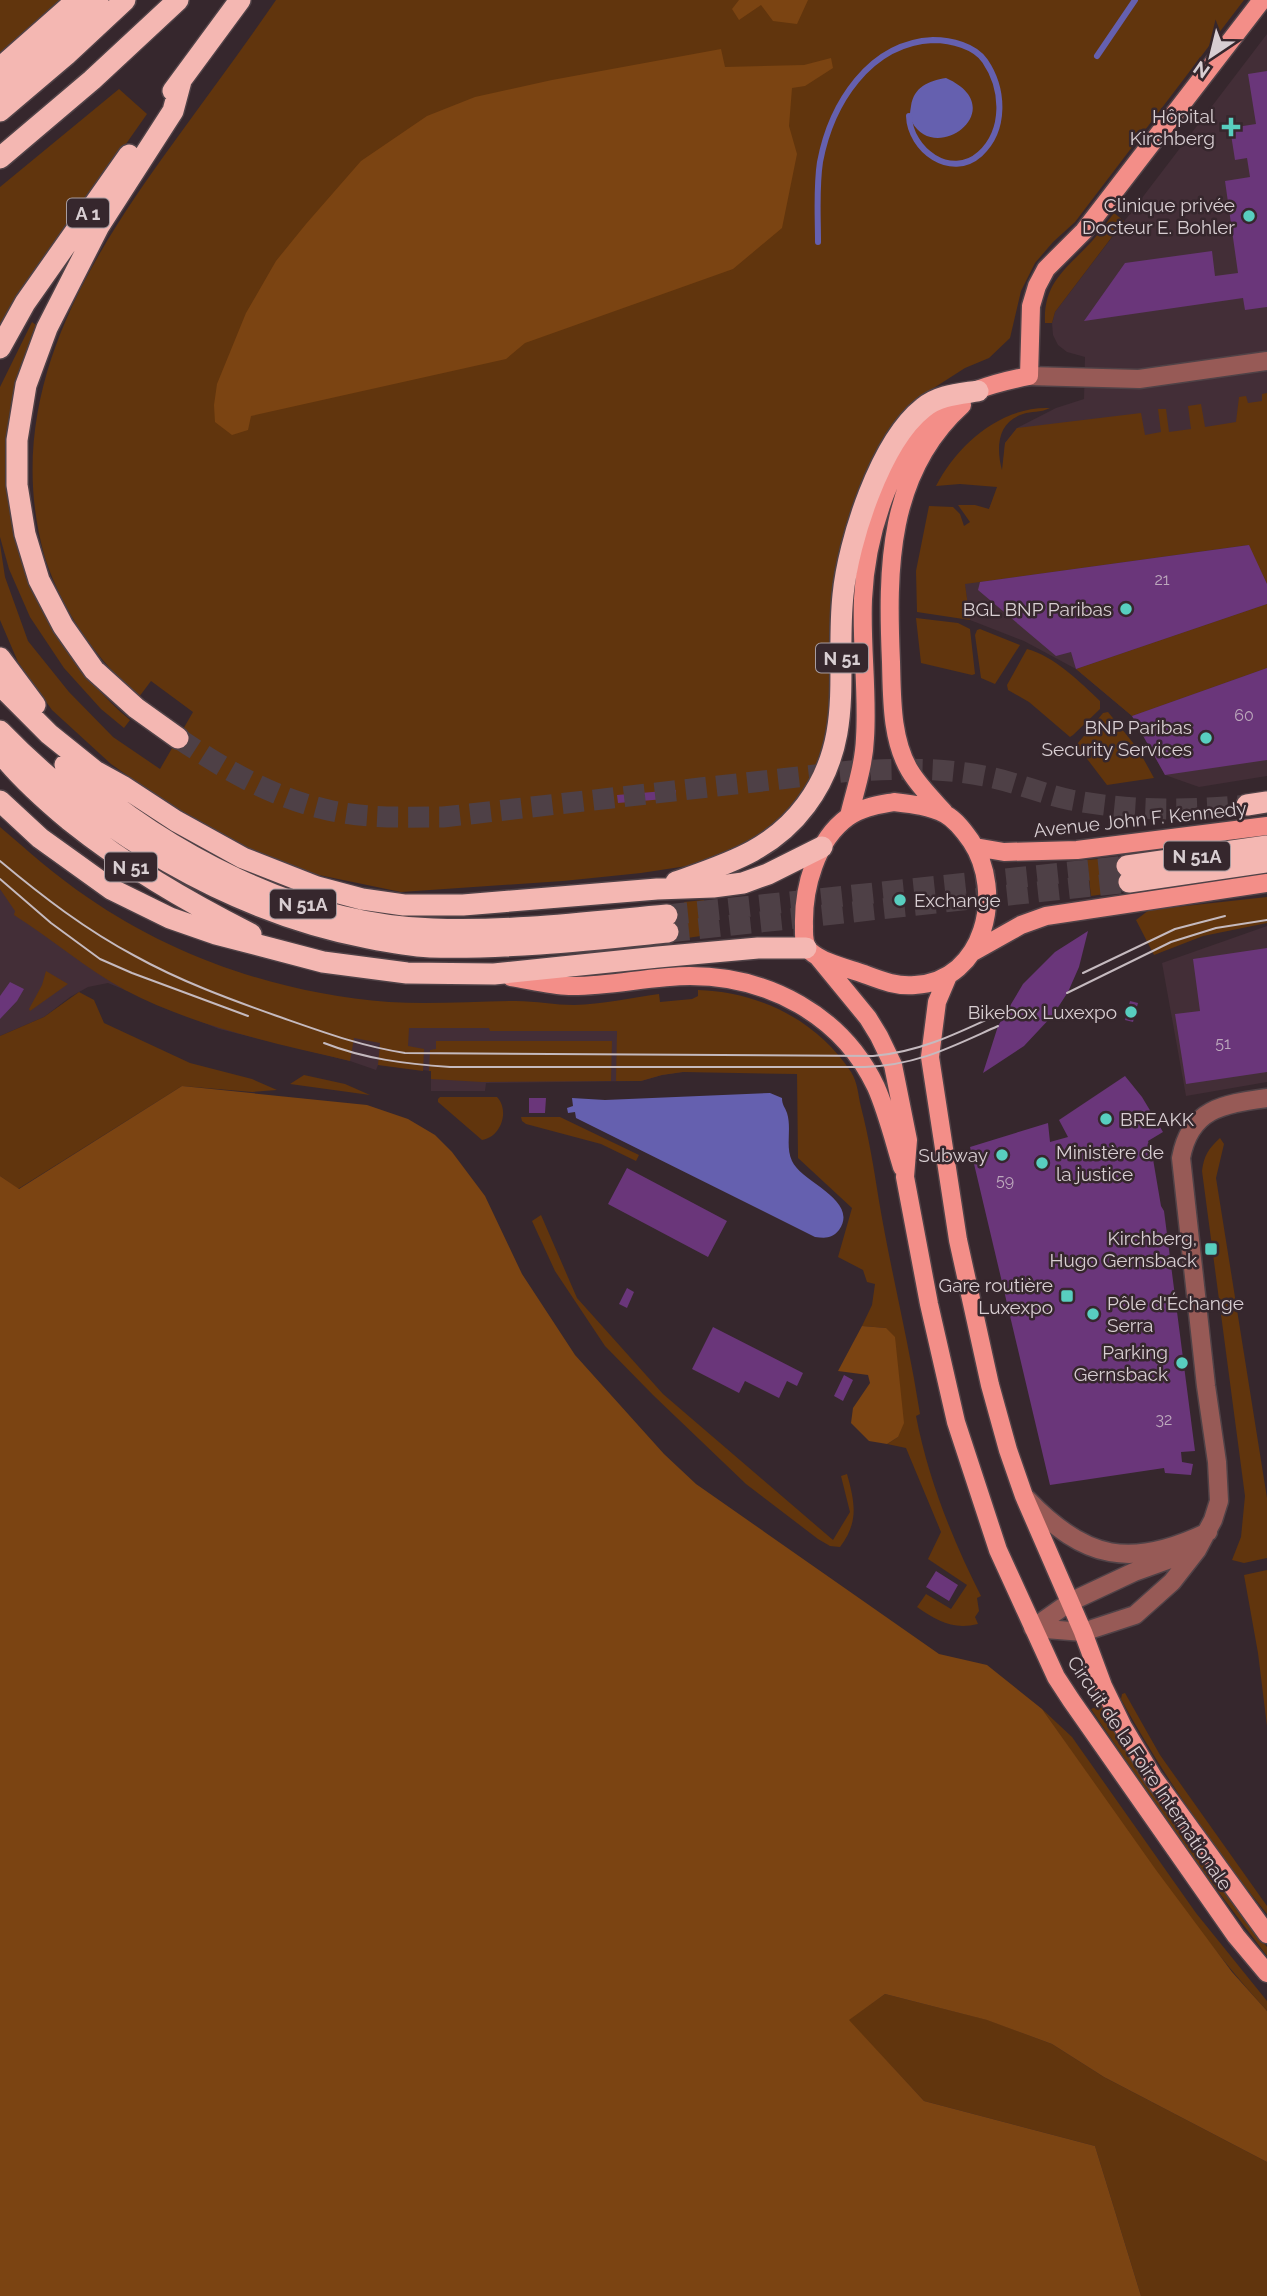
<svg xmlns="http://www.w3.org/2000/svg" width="1267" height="2296" viewBox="0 0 1267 2296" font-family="Raleway,sans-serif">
<rect width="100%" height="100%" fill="#36272d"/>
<path fill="#432e37" d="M1267,34V776L1199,787L1165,775L1132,716L1076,669L1024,641L970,620L957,532L980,518L989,509L1002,478L1005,443L1017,428L1056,408L1084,399L1085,357L1067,352L1058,345L1053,335L1052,323L1055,312Z
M0,844L30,871L230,983L519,1021L822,1049L852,1073L683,1072L662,1075L641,1081L486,1083L485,1091H431V1071L378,1065L376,1070L350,1061L219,1029L108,983L88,987L70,997L44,1017L0,1036Z
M1267,926V1082L1186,1096L1162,963Z"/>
<path fill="#61350d" d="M0,0H61L34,27L0,54Z
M276,0H1244L1075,222L1053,242L1035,263L1021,291L1010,338L989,358L965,368L915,400L903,418L867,480L834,708L820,760L809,781L787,811L772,826L736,849L700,864L641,873L563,881L401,892L314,874L256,852L225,837L161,799L111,764L52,710L18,662L0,620V544L5,577L28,641L69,692L113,737L160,769L193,712L151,681L139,697C96,659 63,612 45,558C0,400 85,264 174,142C208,95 243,48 276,0Z
M119,89L147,114L74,218L0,332V187Z
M1114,213L1124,221L1055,312L1052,323H1045C1043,281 1068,268 1093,240C1101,231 1107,222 1114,213Z
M32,322L36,325C26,351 16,378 11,406C0,523 39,644 130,720L124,728L101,709L64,668L30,617L9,569L0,537V387Z
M1267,393V584L1248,545L965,584L970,620L917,612L916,571L929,506L953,507L960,514L964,526L970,522L958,505H975L989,509L997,487L960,484L936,486C957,445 1001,406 1050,408C1040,413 1032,411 1023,414C997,422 996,448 1002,470L1005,443L1017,428L1141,413L1145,435L1161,432L1158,409H1166L1169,432L1191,429L1188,406L1201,404L1205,427L1236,422L1239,397L1246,396L1248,403L1262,401V394Z
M1267,604V668L1132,716L1076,669Z
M916,618L958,623L970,629L975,674L972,675L921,663Z
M980,629L1020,645L995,684L981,678L975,635L977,630Z
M1027,649C1054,656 1080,682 1100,701V709L1073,735L1070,737L1029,702L1008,690L1007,685Z
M1108,712L1138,749L1154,778L1107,785L1078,747V743L1103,713Z
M0,827C28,851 56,876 87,897C175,958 282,994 389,1002C432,1005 474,1001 516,1001C536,1001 555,1005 574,1005C602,1004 631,998 659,994L660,1002L692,999L698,996V990C759,992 817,1020 851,1072C858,1083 858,1095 861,1107C869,1138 874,1169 879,1201C891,1272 909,1343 920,1414L916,1416C928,1478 952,1539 981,1596L977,1598L979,1611L975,1617L978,1624C953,1630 937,1621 917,1607L926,1594L951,1609L967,1585L928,1559L941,1532L906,1448L887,1444L898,1437L886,1328L862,1326L872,1305L875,1284L867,1282L863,1270L838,1257L852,1208L798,1158L797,1074L683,1072L662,1075L641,1081H616L617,1031H490L489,1028H409L408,1046L424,1049L423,1071L378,1065L380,1043L354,1038L350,1061C273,1043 196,1027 125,990C85,968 52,939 14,915L15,911L0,889Z
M1109,858L1112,893L1091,896L1087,860Z
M1267,897V923L1203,936L1154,955L1136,920L1149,910Z
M704,900L708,935L687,938L684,902Z
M46,971L68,984L30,1011L29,1009L42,985Z
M79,992L94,1000L104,1023L190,1063L252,1079L277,1090L252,1092L182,1086L18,1189L0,1176V1036L44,1017Z
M436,1041H612L611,1081L482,1082L431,1079V1071H429L430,1050L436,1049Z
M304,1075L345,1084L370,1095L290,1084Z
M440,1097H497C510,1111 501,1137 482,1140L438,1102V1099Z
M521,1117H560L639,1155L636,1161L601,1144L526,1124L522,1121Z
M1220,1138L1224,1144L1216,1178L1267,1498V1558L1244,1563L1232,1560L1241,1537L1245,1496L1202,1171C1204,1156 1208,1149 1220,1138Z
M541,1215L577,1298L663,1394L833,1540L850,1512L841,1476L847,1474C855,1503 859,1522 840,1547L830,1546L818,1539L746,1484L653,1395L605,1346L555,1271L532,1221Z
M1267,1570V1726L1258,1653L1244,1575Z
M1125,1693L1160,1755L1267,1906V1914C1213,1847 1162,1774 1121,1699L1122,1694Z
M1103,1704C1145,1792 1207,1871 1267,1947V1956L1186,1849L1091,1709Z
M1042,1709L1072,1737L1196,1913L1267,2001V2011C1183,1918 1114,1811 1042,1709Z
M885,1994L988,2020L1052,2044L1104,2077L1267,2162V2296H1141L1095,2146L924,2101L848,2020Z"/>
<path fill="#7b4412" d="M739,0H808L797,24L773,21L761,5L739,20L732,9Z
M721,49L725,67L804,65L831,58L833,68L805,86L792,88L789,126L797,154L782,228L733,269L525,343L506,359L251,416L248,430L232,435L215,422L214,405L217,384L246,313L276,261L306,224L361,161L427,116L475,97L552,80Z
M182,1086L367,1105L408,1119L435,1135L452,1152L485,1196L522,1274L575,1355L664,1454L696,1484L939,1654L987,1665L1042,1709L1156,1870L1232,1972L1267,2011V2162L1104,2077L1052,2044L987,2020L885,1994L849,2020L924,2101L1095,2146L1141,2296H0V1176L19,1189Z
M862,1326L886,1328L895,1337L904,1423L898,1437L887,1444L869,1441L851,1423L853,1408L870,1383L868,1375L838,1371Z"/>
<path fill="#6560af" d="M946,78C1013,108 936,166 912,122C909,116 910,113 911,106C914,87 928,81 946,78Z
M770,1093L782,1098C782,1105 785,1107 787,1113C792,1129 785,1146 792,1161C801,1182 860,1200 839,1230C832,1239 825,1238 815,1237L576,1118L575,1112L568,1113L567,1108L573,1106L572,1098L605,1100Z"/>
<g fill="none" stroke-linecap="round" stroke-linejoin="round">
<path stroke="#6560af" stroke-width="6" d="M1097,56L1135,0
M818,242C818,216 816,188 820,162C831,104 869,43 933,40C951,40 975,46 985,61C1004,89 1006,130 980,154C951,180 910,150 909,116"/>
</g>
<path fill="#6a367a" d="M1267,71V307L1245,310L1243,298L1084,321L1125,263L1212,251L1215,276L1238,273L1225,181L1250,177L1247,158L1235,160L1230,128L1256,124L1248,74Z
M1249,545L1267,584V604L1076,669L1071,652L1056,656L978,590L980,582Z
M1267,668V760L1165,775L1132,716Z
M676,790V798L618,803L617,795Z
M1088,931L1079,967L1068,992L1053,1015L1024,1046L983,1073L998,1026L1023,984L1055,952Z
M1267,948V1072L1186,1084L1175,1014L1200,1011L1193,959Z
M10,982L24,989L17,1001L0,1019V996Z
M1130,1001L1138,1003L1133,1022L1125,1020Z
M1125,1076L1142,1097L1163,1132L1148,1141L1149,1145L1154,1146L1156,1157L1153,1159L1161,1206L1164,1211L1195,1451L1181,1452L1182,1462L1193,1464L1191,1475L1165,1473L1164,1468L1050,1485L970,1147L1048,1123L1050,1142L1068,1137L1059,1120Z
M529,1098H546L545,1113H529Z
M627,1168L727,1221L708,1257L608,1204Z
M627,1288L634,1292L627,1308L619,1304Z
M713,1327L803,1373L797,1386L787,1381L779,1398L745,1381L739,1393L692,1369Z
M844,1375L853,1380L843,1401L834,1396Z
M936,1571L958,1585L949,1601L926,1587Z"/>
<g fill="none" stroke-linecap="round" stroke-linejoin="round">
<path stroke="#4e4046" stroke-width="21" stroke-dasharray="21 10" stroke-linecap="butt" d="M178,738C222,768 272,797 324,809C363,819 403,817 443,817L851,771C895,769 940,767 984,776C1013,781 1042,794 1071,800C1130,811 1187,811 1247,805
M667,915L1127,866
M668,932L1129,882"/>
<defs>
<path id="minor" d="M1029,376L1139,379L1267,361
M1027,1499C1085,1560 1131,1569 1208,1532
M1033,1628L1083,1632L1135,1615L1172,1582L1197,1550L1213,1520L1219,1501L1217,1462L1206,1386L1181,1158C1190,1108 1224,1104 1267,1098
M1033,1628L1070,1602L1134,1572L1187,1553"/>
<path id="major" d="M894,802C911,804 930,806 945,814C956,820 964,831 971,841C1005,892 985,981 915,985C897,987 880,980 864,974C847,968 823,963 810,951C803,945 804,935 804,926C803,888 816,840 848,817C862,807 878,805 894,802Z
M944,812C932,799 919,786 910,771C891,740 892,697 891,662C887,569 887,473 962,405
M849,816C855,791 864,765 865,738C868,692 861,645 863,599C866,533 893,444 949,404C971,389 1003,381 1029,376L1031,306L1037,286L1046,269L1084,231L1262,0
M975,847L1004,852L1077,850L1267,826
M973,952L1021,925L1046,916L1267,883
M818,957L868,1018L879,1036L893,1065L908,1140L905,1177L929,1304L956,1422L998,1550L1056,1677L1071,1700L1236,1936L1267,1973
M948,976L937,1002L930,1057L958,1240L990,1385L1008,1450L1024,1496L1083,1632L1103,1686L1123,1727L1153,1777L1267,1934
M511,977C530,980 550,985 569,986C609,987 650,976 690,976C768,976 842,1015 876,1087C887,1112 894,1141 902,1167"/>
<path id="highway" d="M0,68L77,0
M0,87L53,44L98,0
M173,91L240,0
M0,111L66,55L125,0
M0,158L92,80L178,0
M0,348L25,303L129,155
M0,658L35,705
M0,685L49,734L95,771L124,787L176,821L243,858L317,887L362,899L404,905H463L657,889L713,887L743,883L768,874L822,847
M0,731C98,832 229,911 368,938C388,942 410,946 430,947C510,949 589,940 668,932
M178,738L136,708L94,670L63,626L39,580L25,534L17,485V440L26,385L47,328L99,226L173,111L181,81
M0,752C19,777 44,799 69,820C128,867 184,900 251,934
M65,765C164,853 299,925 433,929C511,932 590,922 667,915
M0,801L40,838L111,889L170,918L216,934L323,962L407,973L494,974L658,957L758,948H806
M1247,805L1267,802
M1127,866L1267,846
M676,882C726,864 772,851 806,805C856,738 835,671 843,595C848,542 880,442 923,408C938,395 959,394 978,391
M1129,882L1267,862"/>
</defs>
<use href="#minor" stroke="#504247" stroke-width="21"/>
<use href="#major" stroke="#504247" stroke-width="21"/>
<use href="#highway" stroke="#504247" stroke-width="24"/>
<use href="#minor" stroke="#975a56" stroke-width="18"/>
<use href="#major" stroke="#f38e88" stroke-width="18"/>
<use href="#highway" stroke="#f4b7b2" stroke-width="21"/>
<path stroke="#c5babf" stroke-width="2" d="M0,861C43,897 86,930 135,956C180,981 229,999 277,1016C320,1031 360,1046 405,1053L873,1056C921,1052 960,1032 1003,1012
M0,879L51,923L100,959L132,973L248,1016
M1083,973L1175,929L1225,916
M1067,993L1171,942L1216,928L1267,920
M324,1043C365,1059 406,1064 450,1067H865C918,1065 951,1047 998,1026"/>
</g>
<g fill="#58cebf" stroke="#36272d" stroke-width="2.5">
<path d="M1227.5 116.5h7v7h7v7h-7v7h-7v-7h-7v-7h7z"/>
<circle cx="1249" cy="216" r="7"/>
<circle cx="1126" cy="609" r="7"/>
<circle cx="1206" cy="738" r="7"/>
<circle cx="900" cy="900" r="7"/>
<circle cx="1131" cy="1012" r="7"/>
<circle cx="1106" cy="1119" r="7"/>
<circle cx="1002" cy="1155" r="7"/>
<circle cx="1042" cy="1163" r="7"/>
<rect x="1204" y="1242" width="14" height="14" rx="3.5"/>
<rect x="1060" y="1289" width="14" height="14" rx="3.5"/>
<circle cx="1093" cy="1314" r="7"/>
<circle cx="1182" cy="1363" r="7"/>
</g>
<g text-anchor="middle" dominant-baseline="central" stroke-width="5" stroke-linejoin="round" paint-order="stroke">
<g font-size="16" fill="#bca8bc">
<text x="1162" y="579">21</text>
<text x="1244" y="715">60</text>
<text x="1223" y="1043">51</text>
<text x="1005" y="1180">59</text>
<text x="1164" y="1419">32</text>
</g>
<g fill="#36272d" stroke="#a79ca0" stroke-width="2">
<rect x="67" y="198.5" width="42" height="29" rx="5"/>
<rect x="816" y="643.5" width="52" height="29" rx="5"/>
<rect x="1164" y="841.5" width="66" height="29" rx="5"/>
<rect x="105" y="852.5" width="52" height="29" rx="5"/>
<rect x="270" y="889.5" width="66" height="29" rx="5"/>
</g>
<g font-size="18" font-weight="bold" fill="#d8ced2">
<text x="88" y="213">A 1</text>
<text x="842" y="658">N 51</text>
<text x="1197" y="856">N 51A</text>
<text x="131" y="867">N 51</text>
<text x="303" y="904">N 51A</text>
</g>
<g font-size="19" fill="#d8ced2" stroke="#36272d" text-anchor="end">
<text x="1215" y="116">Hôpital<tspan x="1215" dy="22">Kirchberg</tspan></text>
<text x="1235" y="205">Clinique privée<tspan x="1235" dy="22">Docteur E. Bohler</tspan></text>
<text x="1112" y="609">BGL BNP Paribas</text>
<text x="1192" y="727">BNP Paribas<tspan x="1192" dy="22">Security Services</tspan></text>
<text x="914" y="900" text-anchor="start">Exchange</text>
<text x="1117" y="1012">Bikebox Luxexpo</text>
<text x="1120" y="1119" text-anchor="start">BREAKK</text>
<text x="1056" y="1152" text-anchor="start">Ministère de<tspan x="1056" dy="22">la justice</tspan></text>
<text x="988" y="1155">Subway</text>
<text x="1197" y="1238">Kirchberg,<tspan x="1197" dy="22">Hugo Gernsback</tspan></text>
<text x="1053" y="1285">Gare routière<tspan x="1053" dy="22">Luxexpo</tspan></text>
<text x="1107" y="1303" text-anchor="start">Pôle d'Échange<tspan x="1107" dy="22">Serra</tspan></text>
<text x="1168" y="1352">Parking<tspan x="1168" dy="22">Gernsback</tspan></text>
</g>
<g font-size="19" fill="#d8ced2" stroke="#36272d">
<text transform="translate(1140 819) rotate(-6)">Avenue John F. Kennedy</text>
<text transform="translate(1150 1773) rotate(56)">Circuit de la Foire Internationale</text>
</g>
</g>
<g transform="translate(1211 56) rotate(215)" stroke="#36272d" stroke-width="5" paint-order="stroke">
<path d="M0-5L12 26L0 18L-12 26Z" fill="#d8ced2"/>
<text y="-10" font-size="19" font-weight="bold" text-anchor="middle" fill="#d8ced2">N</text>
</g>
</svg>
